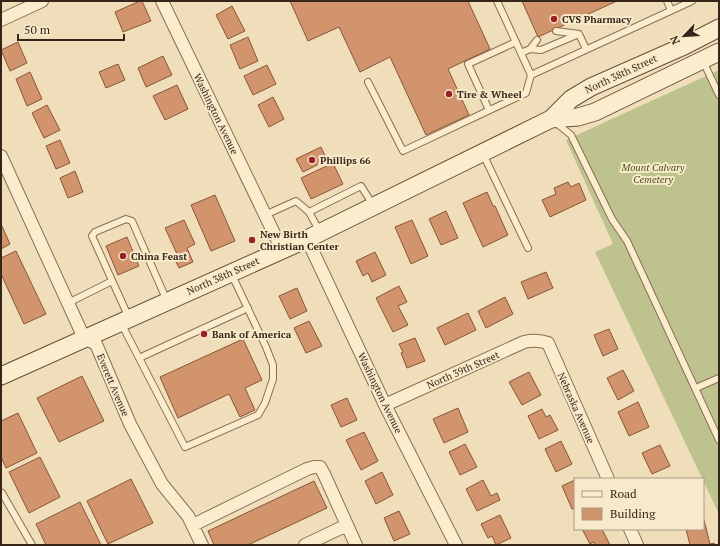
<svg xmlns="http://www.w3.org/2000/svg" width="720" height="546" viewBox="0 0 720 546" font-family="'PT Serif',serif">
<rect width="100%" height="100%" fill="#f0deba"/>
<path fill="#bdc28e" d="M719,70V514L595,252L613,244L566,140Z"/>
<path fill="#d1946d" stroke="#885538" d="M140,1H142L151,21L123,32L115,12Z
M290,1H468L490,49L448,69L469,115L426,135L390,57L360,72L339,27L308,41Z
M522,1H617L538,37Z
M232,6L245,31L228,39L216,15Z
M248,37L258,61L240,69L230,45Z
M18,42L27,63L10,71L1,50Z
M163,56L172,75L146,87L138,68Z
M118,64L125,80L106,88L99,72Z
M267,65L276,84L253,95L244,76Z
M30,72L42,99L27,106L16,79Z
M177,85L188,109L165,120L153,96Z
M273,97L284,119L269,127L258,105Z
M47,105L60,130L44,138L32,113Z
M60,140L70,163L56,169L46,146Z
M321,147L327,160L303,172L296,159Z
M333,163L343,184L311,199L301,178Z
M75,171L83,192L68,198L60,178Z
M568,182L571,187L579,183L586,200L550,217L542,200L556,194L554,188Z
M487,192L493,206H495L508,235L483,247L463,203Z
M215,195L235,241L211,251L191,205Z
M446,211L458,238L441,245L429,219Z
M184,220L195,244L187,248L193,262L179,268L173,256L177,254L165,228Z
M412,220L428,256L411,264L395,227Z
M1,224L10,244L1,249Z
M127,237L139,266L118,275L106,246Z
M16,251L46,314L24,324L1,274V258Z
M375,252L386,275L372,282L368,273L363,276L356,261Z
M546,272L553,288L528,299L521,282Z
M399,286L407,302L398,306L408,325L393,332L376,298Z
M297,288L307,311L290,319L279,296Z
M505,297L513,314L486,328L478,311Z
M468,313L476,330L445,345L437,328Z
M309,321L322,346L306,353L294,328Z
M609,329L618,349L603,356L594,335Z
M415,338L425,361L407,368L401,353L403,352L399,344Z
M243,339L262,380L245,388L255,410L240,417L229,394L178,418L160,377Z
M623,370L634,391L618,400L607,378Z
M529,372L541,395L522,405L509,382Z
M82,376L104,421L59,442L37,398Z
M347,398L357,420L341,427L331,405Z
M638,402L649,427L629,436L618,412Z
M458,408L468,432L444,443L433,419Z
M542,409L546,417L550,415L558,430L539,439L528,416Z
M18,413L37,453L6,468L1,457V421Z
M364,432L378,461L361,470L346,440Z
M561,441L572,464L556,472L545,449Z
M465,444L477,467L460,475L449,452Z
M660,445L670,466L652,474L642,453Z
M40,457L60,497L29,513L9,472Z
M382,472L393,495L376,504L365,481Z
M131,479L153,523L108,544L87,501Z
M483,480L491,496L497,493L500,500L477,511L466,489Z
M575,480V508L572,509L562,486Z
M314,481L327,508L248,545H214L208,531Z
M80,502L101,545H46L36,524Z
M399,511L410,534L394,541L384,518Z
M500,515L511,538L496,545L492,536L488,538L481,524Z
M704,520L710,544L714,543L715,545H690L686,529H703V521Z
M582,529H602L610,545H595L594,542L590,544Z"/>
<g fill="none" stroke-linecap="round" stroke-linejoin="round">
<defs>
<path id="lane" d="M667,1L671,10
M556,31L579,34L586,49
M530,49L541,50L579,34
M521,53L530,49L537,40
M703,61L719,95
M531,75L692,1
M368,82L403,151L526,93L531,75L497,1
M489,110L468,64L516,42
M555,122L571,135L612,219L627,241L719,440
M483,154L528,248
M309,212L361,186L373,205
M265,215L296,201L309,212L320,232
M68,303L112,281
M129,318L92,236L95,232L126,219L132,221L167,301
M121,323L185,447L258,415L265,403L273,379V365L266,347L231,273
M139,358L248,308
M696,388L719,378
M2,493L32,545"/>
<path id="street" d="M162,1L282,250
M1,20L42,1
M1,156L84,338L96,344L130,424L162,484L188,516L202,545
M307,239L385,405L456,545
M385,405L524,342C533,340 539,340 548,343L608,479
M193,525L307,469L314,467H320L324,474L356,545
M630,529L637,545
M305,545L347,525"/>
<path id="secondary" d="M551,119L578,117L595,112L719,52
M1,376L307,239L551,119L571,99L591,87L684,46L719,28"/>
</defs>
<use href="#lane" stroke="#886e53" stroke-width="8"/>
<use href="#street" stroke="#886e53" stroke-width="14"/>
<use href="#secondary" stroke="#694f37" stroke-width="19"/>
<use href="#lane" stroke="#fbeccd" stroke-width="6"/>
<use href="#street" stroke="#fbeccd" stroke-width="12"/>
<use href="#secondary" stroke="#fbeccd" stroke-width="17"/>
</g>
<g fill="#9a2024" stroke="#f7e9c9" stroke-width="1.5">
<circle cx="554" cy="19" r="4"/>
<circle cx="449" cy="94" r="4"/>
<circle cx="312" cy="160" r="4"/>
<circle cx="252" cy="240" r="4"/>
<circle cx="123" cy="256" r="4"/>
<circle cx="204" cy="334" r="4"/>
</g>
<g text-anchor="middle" dominant-baseline="central" stroke-width="4" stroke-linejoin="round" paint-order="stroke">
<g font-size="10" font-weight="bold" fill="#352619" stroke="#f7e9c9" text-anchor="start">
<text x="562" y="19">CVS Pharmacy</text>
<text x="457" y="94">Tire &amp; Wheel</text>
<text x="320" y="160">Phillips 66</text>
<text x="260" y="234">New Birth<tspan x="260" dy="12">Christian Center</tspan></text>
<text x="131" y="256">China Feast</text>
<text x="212" y="334">Bank of America</text>
</g>
<g font-size="10" fill="#352619" stroke="#f7e9c9">
<text transform="translate(621 74) rotate(-25)">North 38th Street</text>
<text transform="translate(216 114) rotate(64)">Washington Avenue</text>
<text transform="translate(223 276) rotate(-24)">North 38th Street</text>
<text transform="translate(463 370) rotate(-24)">North 39th Street</text>
<text transform="translate(113 385) rotate(67)">Everett Avenue</text>
<text transform="translate(380 393) rotate(64)">Washington Avenue</text>
<text transform="translate(576 408) rotate(66)">Nebraska Avenue</text>
</g>
<g font-size="10" font-style="italic" fill="#47531f" stroke="#f7e9c9">
<text x="653" y="167">Mount Calvary<tspan x="653" dy="12">Cemetery</tspan></text>
</g>
</g>
<rect width="720" height="546" fill="none" stroke="#352619" stroke-width="4"/>
<rect x="574" y="478" width="130" height="52" fill="#f7e9c9" stroke="#a99b83"/>
<rect x="582" y="491" width="20" height="6" fill="#fbeccd" stroke="#a99b83"/>
<text x="610" y="498" font-size="12" fill="#352619">Road</text>
<rect x="582" y="508" width="20" height="12" fill="#d1946d" stroke="#a99b83"/>
<text x="610" y="518" font-size="12" fill="#352619">Building</text>
<g transform="translate(684 36) rotate(245)" stroke="#f7e9c9" stroke-width="3" paint-order="stroke">
<path d="M0-3L7 15L0 10L-7 15Z" fill="#352619"/>
<text y="-6" font-size="11" font-weight="bold" text-anchor="middle" fill="#352619">N</text>
</g>
<path d="M18 34v6h106v-6" fill="none" stroke="#352619" stroke-width="2"/>
<text x="24" y="34" font-size="12" fill="#352619" stroke="#f7e9c9" stroke-width="3" paint-order="stroke">50 m</text>
</svg>
